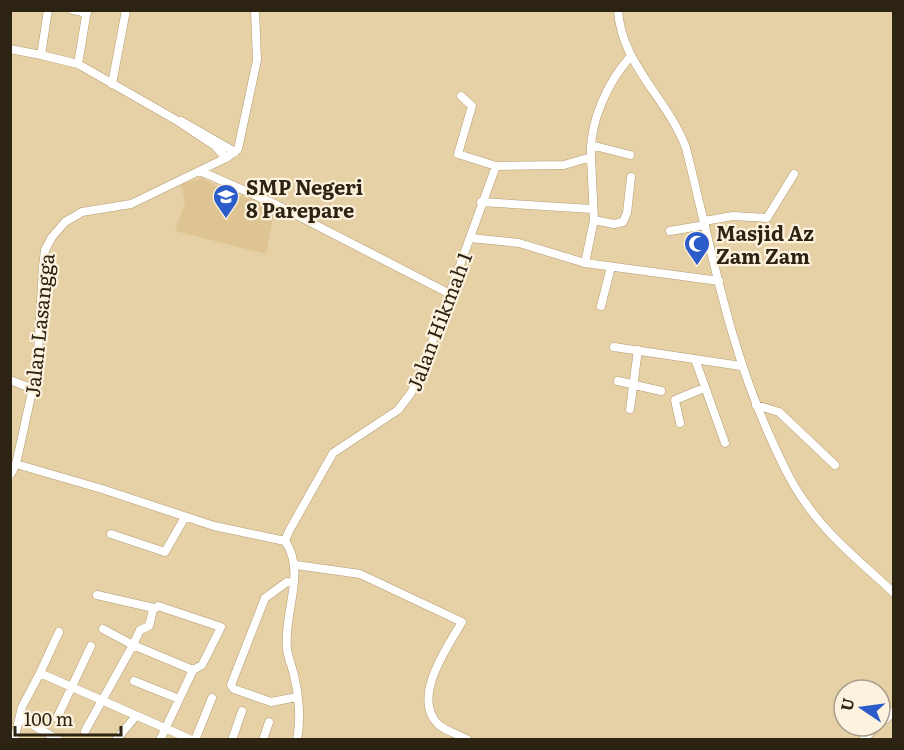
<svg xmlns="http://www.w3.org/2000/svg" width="904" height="750" viewBox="0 0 904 750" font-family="Literata,serif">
<rect width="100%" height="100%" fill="#e6d0a5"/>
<path fill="#dec492" d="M202,178L224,190L275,208L266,254L175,231L185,202L181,184Z"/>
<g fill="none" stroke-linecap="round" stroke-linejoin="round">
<defs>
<path id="minor" d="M48,10L41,55L78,64
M73,10L87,13
M87,10L78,64L176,120L215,146L226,158
M618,10C621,64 668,99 686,148C711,247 729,348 772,441C782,463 792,485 807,505C830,538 864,565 894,593
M10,49L41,55
M112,84L126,10
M461,96L472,106L458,154L496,166
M181,121L235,152
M591,145L630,155
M200,171L277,205L450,294
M481,202L592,209
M594,220L614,224L623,222L627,213L631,177
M704,221L733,216L767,218L794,174
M670,231L705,225
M470,238L519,243L585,263L719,281
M585,263L594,220L591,157
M601,306L611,267
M614,347L741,366
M695,359L725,443
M10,380L33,389
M618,381L661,391
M756,405L779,412L835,465
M630,409L638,350
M680,423L675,400L704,388
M16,464L102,489L214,526L285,541
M10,475L16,464L37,369L43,267L45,250L52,237L65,222L82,212L131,204L226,158L238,149L257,60L255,10
M111,534L165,552L185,517
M296,565L360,574L462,622C448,646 410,699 439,725C447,732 459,734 468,740
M293,583L287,582L265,598L231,685L234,689L271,702L297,697
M97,595L154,608
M103,629L133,645L140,630L149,626L153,610L158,606L221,627L202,665L193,670L160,740
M40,673L59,632
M134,681L179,699
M20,718L59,740
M57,718L91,646
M880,724L894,711
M85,731L133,645L193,670
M14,740L22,707L40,673L192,740
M116,740L136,716
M195,740L212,698
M232,740L242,711
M263,740L269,722
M297,740C301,720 299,695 294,675C292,666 288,658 287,649C283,612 307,573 285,541L289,531L333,453L398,410L411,393L420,375L496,166L564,165L591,157C589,122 608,82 630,57
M863,740L877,726"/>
</defs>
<use href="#minor" stroke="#b39d74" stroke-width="9"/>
<use href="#minor" stroke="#fff" stroke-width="8"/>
</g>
<defs>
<symbol id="school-pin" viewBox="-11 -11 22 30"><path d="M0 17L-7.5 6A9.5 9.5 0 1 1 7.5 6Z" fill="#2b5cca" stroke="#fdf2dd"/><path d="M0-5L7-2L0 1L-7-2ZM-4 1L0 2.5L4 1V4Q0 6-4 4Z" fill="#fff"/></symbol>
<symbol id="mosque-pin" viewBox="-11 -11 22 30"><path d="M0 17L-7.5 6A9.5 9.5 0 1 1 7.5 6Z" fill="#2b5cca" stroke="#fdf2dd"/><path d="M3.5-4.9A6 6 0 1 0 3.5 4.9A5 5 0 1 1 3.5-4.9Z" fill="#fff"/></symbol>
</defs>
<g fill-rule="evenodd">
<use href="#school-pin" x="211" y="182" width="30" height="40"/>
<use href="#mosque-pin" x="682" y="229" width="30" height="40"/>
</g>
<g text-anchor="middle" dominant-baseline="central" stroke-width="4.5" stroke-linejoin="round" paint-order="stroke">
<g font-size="20" font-weight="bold" fill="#2c2313" stroke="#fdf2dd" text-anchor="start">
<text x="246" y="186">SMP Negeri<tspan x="246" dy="23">8 Parepare</tspan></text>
<text x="716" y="232">Masjid Az<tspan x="716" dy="23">Zam Zam</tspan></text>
</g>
<g font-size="20" fill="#2c2313" stroke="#fdf2dd">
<text transform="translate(438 321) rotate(-69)">Jalan Hikmah 1</text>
<text transform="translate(38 325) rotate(-84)">Jalan Lasangga</text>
</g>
</g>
<rect width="904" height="750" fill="none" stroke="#2c2313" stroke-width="24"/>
<g transform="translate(862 708) rotate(283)"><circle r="28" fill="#fdf2dd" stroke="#a99f8c" stroke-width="1.5"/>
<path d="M0-4.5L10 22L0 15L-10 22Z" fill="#2b5cca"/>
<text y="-9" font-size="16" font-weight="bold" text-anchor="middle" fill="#2c2313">U</text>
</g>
<path d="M15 726v9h106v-9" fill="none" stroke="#2c2313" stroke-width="3"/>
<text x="24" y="726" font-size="18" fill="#2c2313" stroke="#fdf2dd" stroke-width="4.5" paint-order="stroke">100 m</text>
</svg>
